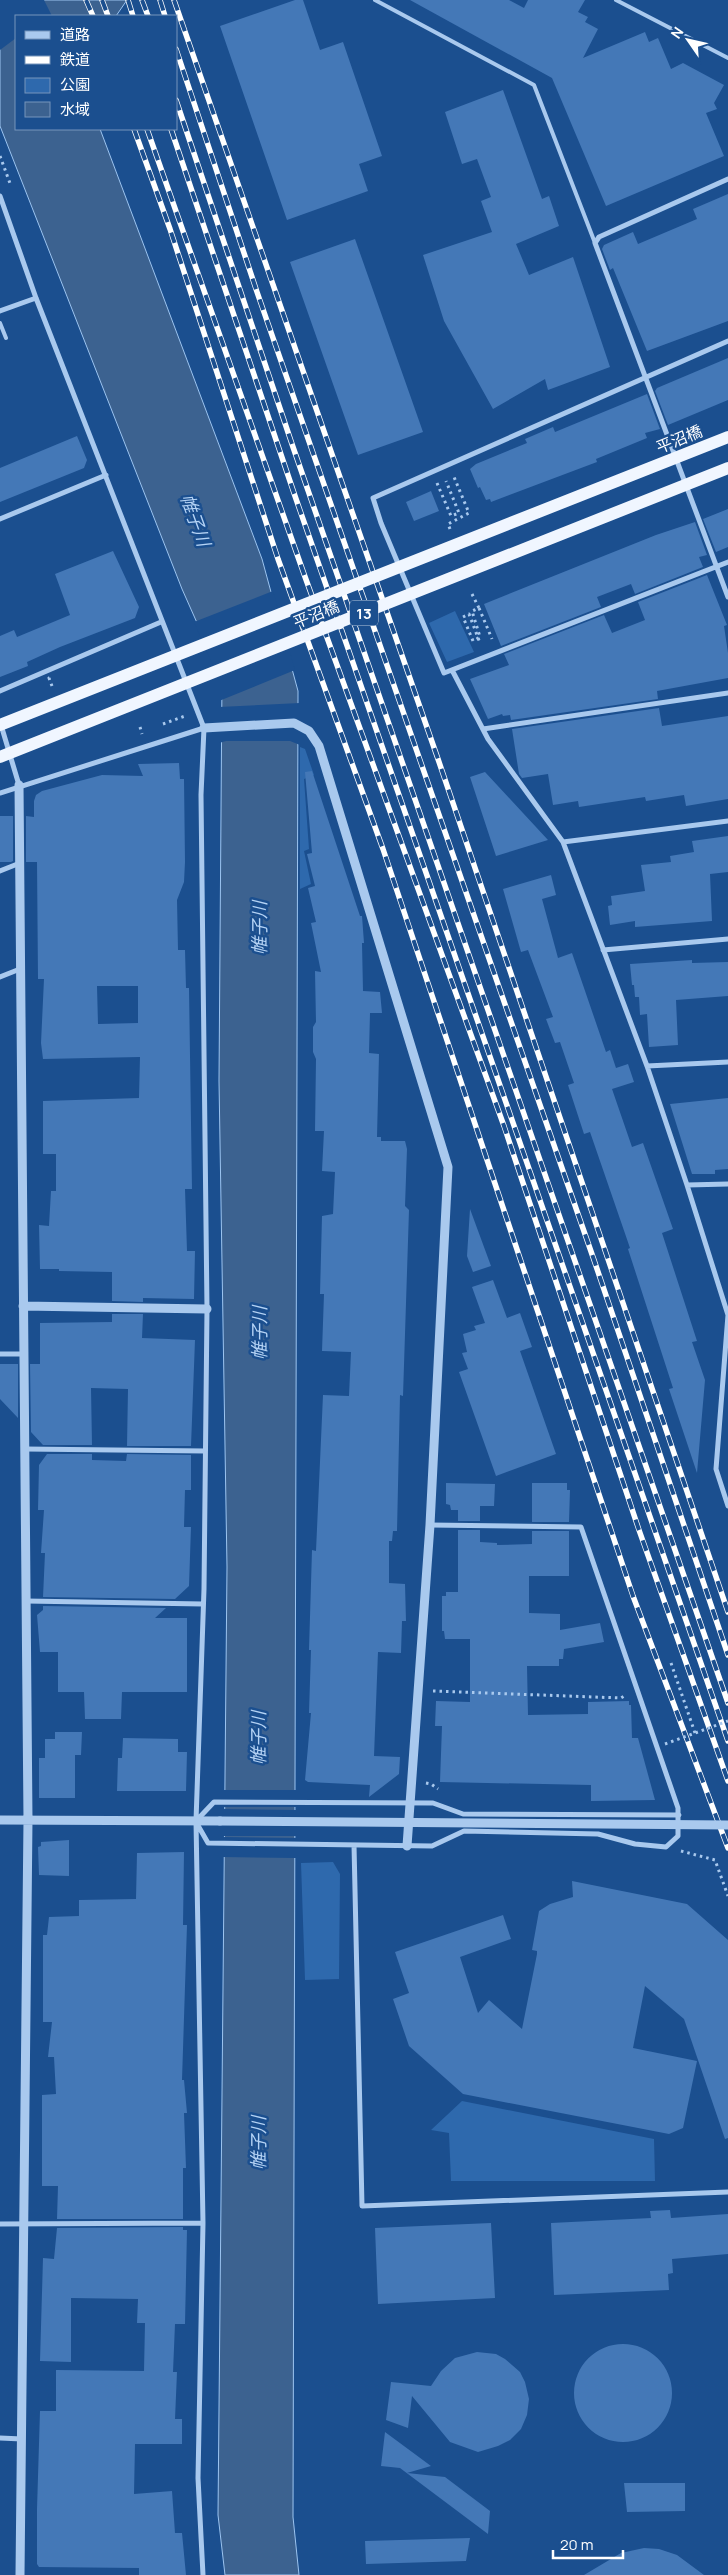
<svg xmlns="http://www.w3.org/2000/svg" width="728" height="2575" viewBox="0 0 728 2575" font-family="Manrope,'Noto Sans JP',sans-serif">
<rect width="100%" height="100%" fill="#1b4f8f"/>
<path fill="#2e69ad" d="M455,611L474,652L447,662L429,623Z
M300,747L305,749L314,775L304,779L309,849L304,851L311,884L300,889Z
M333,1862L340,1874L339,1979L305,1980L301,1863Z
M462,2101L654,2139L655,2181H451L449,2133L431,2130Z"/>
<path fill="#3c6290" stroke="#9cc4f0" d="M0,0H127L116,16H16V129H100L262,559L298,691L293,2517L299,2575H225L218,2515L227,1567L219,1081L222,679L182,589L0,126Z"/>
<path fill="#1b4f8f" d="M0,0H44L52,16H16V38L0,50Z
M273,591L295,670L219,701V680L194,622Z
M300,703V745L290,741H226L219,743V707Z
M222,1790H297V1807H222Z
M222,1809L297,1810V1836H222Z
M222,1837L297,1838V1858L222,1857Z"/>
<path fill="#4478b7" fill-rule="evenodd" d="M295,0H303L320,50L343,42L382,156L359,164L368,191L287,220L220,26Z
M410,0H509L524,8L528,0H585L578,12L588,17L585,22L598,29L583,58L645,32L649,42L658,38L671,69L683,63L724,85L714,103L717,109L706,113L724,156L606,206L552,78Z
M503,90L542,199L549,196L559,226L516,244L529,275L573,257L610,367L548,390L545,379L493,409L444,321L423,255L492,232L481,201L491,197L477,159L462,164L445,112Z
M728,194V321L647,351L613,268L610,270L602,249L604,245L633,232L638,244L697,219L693,209Z
M355,239L423,432L358,455L290,262Z
M728,358V400L668,425L655,391L657,388Z
M647,394L660,429L645,433L647,438L596,459L597,462L491,502L490,499L486,500L480,487L478,488L470,469L476,464L527,443L525,439L553,427L555,432Z
M77,436L87,460L84,468L0,502V468Z
M431,491L439,511L414,521L406,502Z
M728,509V547L716,552L703,519Z
M695,522L707,555L699,557L703,567L635,594L631,584L597,597L601,607L501,646L484,604L656,535Z
M113,551L139,607L135,618L60,647L27,662L28,666L0,677V636L14,630L17,637L70,615L55,574Z
M707,575L727,625L724,626L728,653V678L657,691L658,699L511,720L510,715L503,716L502,714L488,719L470,679L509,665L504,654L604,615L612,633L645,620L638,602Z
M659,708L662,726L728,716V799L686,806L684,795L646,801L645,797L579,807L578,801L553,805L548,774L522,778L519,774L512,729Z
M179,763L180,779H184L185,862L184,882L177,900L178,950H185L186,988H189L192,1189H185L187,1251H195L194,1299L143,1298V1302L112,1301V1272L59,1271V1269H40L39,1225L49,1226L51,1191H56V1154H43V1101L139,1098L140,1057L43,1059L41,1043L44,979H38L37,862H26V816L34,817V801L36,795L42,791L102,775L143,776L138,764ZM97,986H138V1023L98,1024Z
M312,771L360,916H362L364,943H362L363,991L380,992L382,1013H370L369,1053L379,1054L377,1137H381V1141H405L407,1149L405,1206L409,1210L403,1396L400,1395L397,1531H393L392,1541H389V1583L405,1584L406,1621H402L401,1653L378,1652L374,1756L400,1757L399,1774L369,1797L370,1785L308,1782L305,1780L311,1713H309L311,1650H309L312,1550L316,1551L323,1395L349,1396L351,1352L322,1351L324,1294H320L322,1216L333,1214L335,1172L322,1171L324,1131H315L316,1059L313,1052V1027L316,1022L315,971L321,972L311,923L316,922L308,888L315,886L307,854L312,853L305,772Z
M485,772L523,813L548,840L496,856L470,777Z
M0,816H13V861L11,862H0Z
M728,836V872L710,874L712,921L635,927V921L610,925L608,906L612,905L611,896L645,891L641,865L671,862L670,856L694,852L692,841Z
M551,875L556,895L542,899L558,958L572,953L606,1052L610,1050L616,1068L628,1064L634,1082L612,1089L632,1147L643,1143L673,1229L662,1233L697,1341L692,1342L705,1380L697,1473L669,1389L673,1388L628,1249L630,1248L590,1132L584,1134L568,1085L574,1083L560,1042L555,1043L546,1019L553,1017L528,950L521,952L503,889Z
M692,960V963L728,962V996L676,1000L678,1045L649,1047L647,1014L640,1015L639,997H635L634,985H632L630,964Z
M728,1098V1169L715,1170V1174H692L670,1104Z
M470,1209L491,1266L473,1272L467,1256Z
M493,1280L507,1318L520,1313L532,1347L520,1351L556,1454L496,1476L459,1372L468,1369L462,1353L467,1352L463,1334L476,1330L474,1326L485,1323L472,1287Z
M112,1314H143L142,1338L195,1340L191,1446H127L128,1389L91,1388L92,1445H43L31,1432L30,1364H40V1323L112,1322Z
M0,1364H18V1418L0,1399Z
M47,1454H92V1460L126,1461L127,1454L191,1455V1490H185L184,1527H191L189,1586L175,1599L43,1597L45,1553H41L44,1510H38L39,1465Z
M446,1483L495,1484L494,1506H480V1521H458V1510H451L450,1505L446,1504Z
M532,1483H567V1490H570L569,1522H532Z
M458,1530H480V1542L497,1543V1545L532,1544V1531H569V1576H529V1613L560,1614V1630L600,1623L604,1642L564,1649L563,1659H559V1666H527L528,1715L588,1714V1702L629,1701V1705H631L632,1738H638L655,1800L591,1801V1785L440,1782L442,1726H435L436,1701L470,1702V1639H445L444,1631H442V1596H446V1592H458Z
M43,1606L166,1608L155,1618H187V1692H122L121,1719H85L84,1692H58V1652H40L37,1615L43,1610Z
M55,1732H82L81,1755H75V1798H39V1758H45V1739H55Z
M123,1738L178,1739V1752H187L186,1791H117L118,1758H122Z
M69,1840V1876L39,1875L38,1847L41,1846V1842Z
M184,1852L183,1925H187L182,2080H184L187,2113H184L186,2168H183V2219H57L58,2186H42V2095L56,2094L54,2057H48L52,2022H43V1935H47L49,1917L79,1916V1900L136,1899L137,1853Z
M572,1881L687,1904L728,1940V2138L725,2139L684,2019L645,1986L633,2048L697,2061L683,2128L669,2134L463,2094L409,2046L393,1999L409,1993L395,1952L503,1915L511,1939L460,1957L478,2013L489,2000L522,2029L537,1954V1951L532,1950L539,1911L550,1904L573,1897Z
M670,2210L671,2218L728,2214V2254L672,2259L673,2273L668,2274L669,2290L554,2295L551,2223L651,2218L650,2211Z
M491,2223L495,2298L378,2304L375,2228Z
M183,2227V2230H187L185,2324H175L173,2372H177L175,2419H182V2444H135L134,2494L172,2491L175,2533H182L186,2575H139V2568L39,2567L37,2564V2509L40,2411H56V2370L144,2371L145,2323H137L138,2299L71,2298V2362L40,2361L43,2258L54,2259L57,2228Z
M574 2393a49 49 0 1 1 98 0a49 49 0 1 1-98 0Z
M477,2352L496,2354L505,2359L520,2372L525,2382L529,2399L527,2415L521,2429L510,2440L498,2446L478,2452L450,2442L412,2396L408,2428L386,2420L391,2382L431,2386L441,2371L455,2358Z
M385,2432L431,2466L407,2473L445,2477L490,2511L488,2534L400,2468L381,2466Z
M624,2483H685V2511L627,2512Z
M470,2538L466,2561L366,2564L365,2541Z
M644,2548L659,2549L677,2555L704,2575H584L621,2553Z"/>
<g fill="none" stroke-linecap="round" stroke-linejoin="round">
<path stroke="#a9c9ee" stroke-width="3" stroke-dasharray="2.5 4" stroke-linecap="butt" d="M0,156L11,186
M437,483L451,516L459,513L446,481
M450,529L448,524L469,513L454,477
M479,608L492,639
M473,641L463,617L469,614L480,643
M163,724L185,716
M140,727L142,734
M671,1663L695,1733
M433,1691L621,1698L626,1695
M426,1783L431,1784L438,1789
M681,1851L715,1860L728,1896"/>
<path stroke="#a9c9ee" stroke-width="4" d="M375,0L534,85L595,243
M616,0L728,58
M0,323L6,338"/>
<path stroke="#a9c9ee" stroke-width="5" d="M728,179L599,237L595,243L728,597
M0,196L36,298L204,728L201,795L207,1309L204,1589L196,1821L203,2223L198,2478L203,2575
M0,311L36,298
M728,341L373,498L381,523L444,673L728,562
M0,519L106,475
M452,670L488,739L563,842L647,1066L687,1185L728,1315L716,1469L728,1506
M0,691L161,622
M1,725L19,785
M483,729L728,693
M0,793L204,728
M563,842L728,821
M0,871L20,863
M603,950L728,939
M0,977L20,969
M647,1066L728,1062
M687,1185L728,1184
M0,1354H24
M25,1449L205,1451
M26,1601L203,1604
M196,1821L214,1802L433,1803L463,1814L679,1815
M196,1822L208,1843L432,1846L464,1831L598,1834L635,1844L666,1847L678,1836V1808L581,1527L430,1525
M354,1845L362,2206L728,2192
M0,2224L203,2223
M0,2438L22,2439"/>
<path stroke="#a9c9ee" stroke-width="9" d="M204,728L294,723L309,731L319,746L448,1167L430,1525L407,1846
M19,785L28,1820L20,2575
M23,1306L207,1309
M0,1820L220,1821"/>
<defs>
<path id="rail" d="M86,0L93,16
M102,0L108,16
M128,0L133,16
M142,0L148,16
M160,0L165,16
M174,0L438,759L728,1612
M176,49L257,292L594,1260L728,1655
M176,100L293,447L728,1703
M134,129L170,229L278,559L383,849L633,1596L728,1848
M147,129L304,574L504,1126L639,1530L728,1781
M171,129L295,496L728,1741"/>
</defs>
<use href="#rail" stroke="#fff" stroke-width="5.5"/>
<use href="#rail" stroke="#1b4f8f" stroke-width="4" stroke-dasharray="11" stroke-linecap="butt"/>
<path stroke="#a9c9ee" stroke-width="3" stroke-dasharray="2.5 4" stroke-linecap="butt" d="M472,594L479,608L472,611L480,637L473,641
M52,686L49,678L53,677
M665,1744L728,1721"/>
<path stroke="#a9c9ee" stroke-width="9" d="M220,1821L728,1825"/>
<path stroke="#f0f6ff" stroke-width="12" d="M0,725L728,437
M0,757L728,468"/>
</g>
<g text-anchor="middle" dominant-baseline="central" stroke-width="5" stroke-linejoin="round" paint-order="stroke">
<rect fill="#1b4f8f" stroke="#bbcadd" stroke-width="1" x="350" y="600.5" width="28" height="25" rx="4"/>
<g font-size="15" font-weight="bold" fill="#fff">
<text x="364" y="613">13</text>
</g>
<g font-size="16" fill="#fff" stroke="#1b4f8f">
<text transform="translate(679 439) rotate(-22)">平沼橋</text>
<text transform="translate(316 614) rotate(-22)">平沼橋</text>
</g>
<g font-size="18" font-style="italic" fill="#b5d3f5" stroke="#1b4f8f">
<text transform="translate(196 520) rotate(70)">帷子川</text>
<text transform="translate(259 928) rotate(-90)">帷子川</text>
<text transform="translate(259 1333) rotate(-90)">帷子川</text>
<text transform="translate(258 1738) rotate(-90)">帷子川</text>
<text transform="translate(258 2143) rotate(-90)">帷子川</text>
</g>
</g>
<rect x="15" y="15" width="162" height="115" fill="#1b4f8f" stroke="#7695bc"/>
<rect x="25" y="31" width="25" height="8" fill="#a9c9ee" stroke="#7695bc"/>
<text x="60" y="40" font-size="15" fill="#ffffff">道路</text>
<rect x="25" y="56" width="25" height="8" fill="#ffffff" stroke="#7695bc"/>
<text x="60" y="65" font-size="15" fill="#ffffff">鉄道</text>
<rect x="25" y="78" width="25" height="15" fill="#2e69ad" stroke="#7695bc"/>
<text x="60" y="90" font-size="15" fill="#ffffff">公園</text>
<rect x="25" y="102" width="25" height="15" fill="#3c6290" stroke="#7695bc"/>
<text x="60" y="115" font-size="15" fill="#ffffff">水域</text>
<g transform="translate(688 40) rotate(304)" stroke="#1b4f8f" stroke-width="4" paint-order="stroke">
<path d="M0-4L9 19L0 12L-9 19Z" fill="#ffffff"/>
<text y="-8" font-size="14" font-weight="bold" text-anchor="middle" fill="#ffffff">N</text>
</g>
<path d="M553 2550v8h70v-8" fill="none" stroke="#ffffff" stroke-width="2.5"/>
<text x="560" y="2550" font-size="15" fill="#ffffff" stroke="#1b4f8f" stroke-width="4" paint-order="stroke">20 m</text>
</svg>
